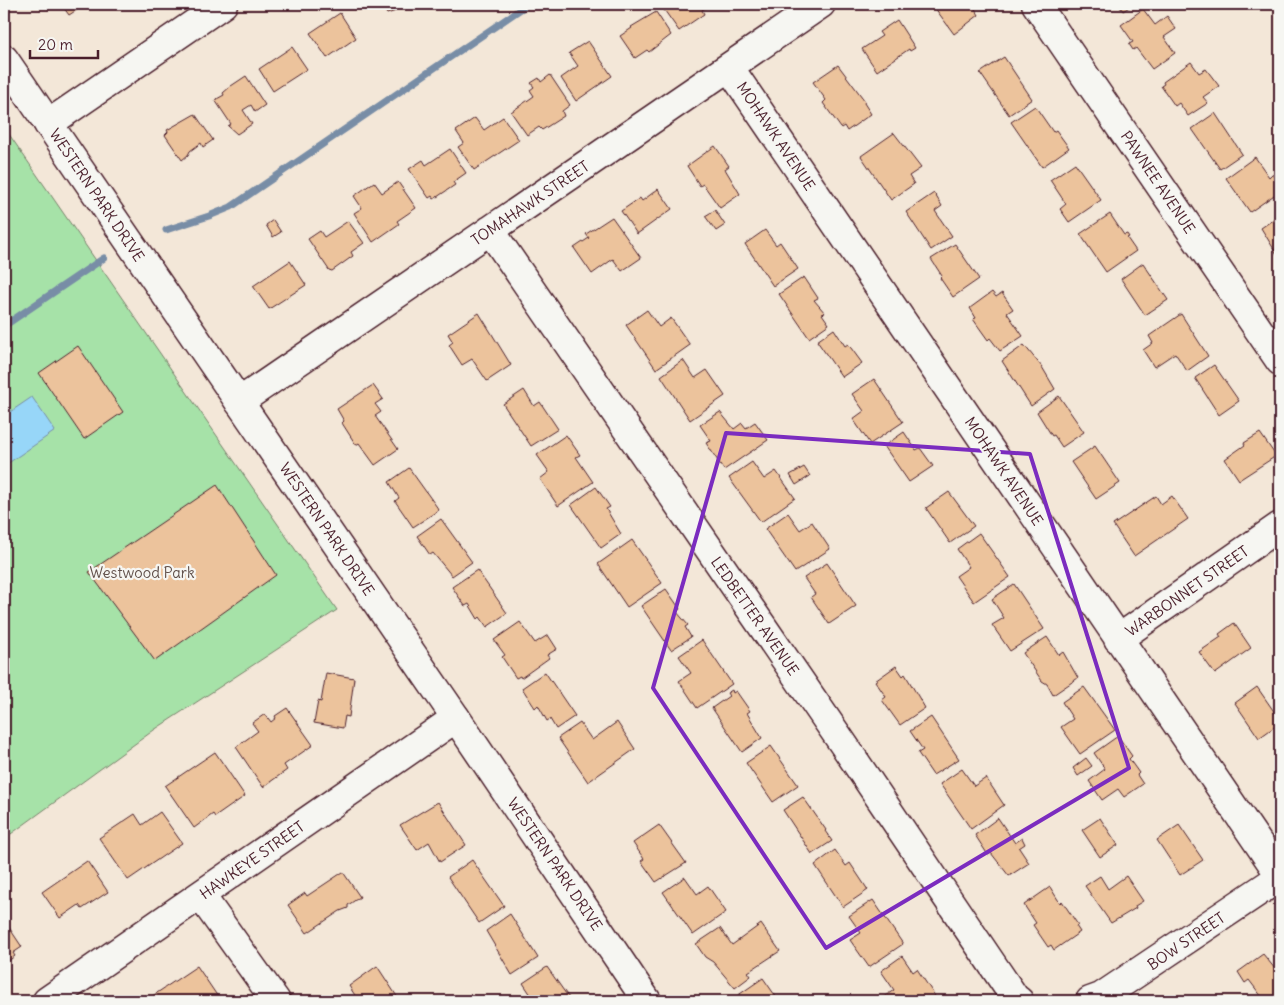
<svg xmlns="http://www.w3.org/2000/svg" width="1284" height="1005" viewBox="0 0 1284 1005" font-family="Delius,sans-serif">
<rect width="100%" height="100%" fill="#f3e7d8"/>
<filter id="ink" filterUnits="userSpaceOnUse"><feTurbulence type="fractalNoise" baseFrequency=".02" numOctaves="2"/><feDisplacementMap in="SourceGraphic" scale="10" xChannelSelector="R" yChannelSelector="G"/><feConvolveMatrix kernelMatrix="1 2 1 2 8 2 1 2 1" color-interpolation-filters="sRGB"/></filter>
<g filter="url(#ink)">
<path fill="#a6e2a8" stroke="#78806a" d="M4,127L337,610L154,730L4,839Z"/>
<path fill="#97d6f8" stroke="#788da6" d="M32,397L55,431L4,466V416Z"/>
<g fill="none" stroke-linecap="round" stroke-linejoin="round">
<path stroke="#788da6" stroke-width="7" d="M166,230L209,216L231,207L528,4
M4,326L104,258"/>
</g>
<path fill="#ecc39c" stroke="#4a1f2b" d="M61,4H86L69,15Z
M380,4H401L394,9L396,11L387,14Z
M660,4H712L702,10L704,14L679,31Z
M932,4H972L979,15L954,34Z
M1118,4H1134L1123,11Z
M1143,9L1155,25L1167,16L1176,29L1164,37L1175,53L1152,69L1136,48L1133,50L1129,44L1133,42L1121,25Z
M656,12L671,35L649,52L647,50L635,58L620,36L632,28L631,27Z
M340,13L356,38L327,58L310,33Z
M897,20L915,48L910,51L909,49L877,71L862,49L882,36L879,32Z
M588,41L612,76L576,101L561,78L578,66L569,53Z
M292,47L307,69L273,91L259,69Z
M1004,57L1032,99L1009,115L980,73Z
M1191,62L1199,73L1206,69L1219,86L1203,97L1208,103L1188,116L1179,103L1175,106L1161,86L1164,84L1163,82Z
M838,65L865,101L864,103L871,114L847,131L844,126L841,128L823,103L826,100L813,82Z
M550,75L570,105L562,111L564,116L542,130L539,127L527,135L511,112L534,96L530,90L534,87L531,83L539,78L541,82Z
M246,76L265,105L255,112L251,105L243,110L252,124L237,134L228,126L231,124L215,100L224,95L223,93L231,86Z
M1035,106L1053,132L1056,130L1069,148L1042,167L1011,122Z
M1215,113L1242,154L1220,169L1192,129Z
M195,114L213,140L203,147L201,143L190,151L188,155L182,160L165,135L168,132L167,130Z
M503,117L519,140L474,170L458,147L464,143L456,131L475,118L484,130Z
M894,133L921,168L909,176L914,184L891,200L861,156Z
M715,146L729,166L725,169L740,194L720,208L703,184L700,186L687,166Z
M450,149L466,173L453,182L455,185L434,199L432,196L429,198L409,169L423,160L426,165Z
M1255,157L1269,177L1272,174L1280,185V191L1250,212L1226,178Z
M1075,163L1101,200L1069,222L1060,209L1066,204L1050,180Z
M374,182L382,193L398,182L416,208L397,221L399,224L373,242L354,213L362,208L354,196Z
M658,189L672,209L637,234L621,211L640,198L642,201Z
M934,193L942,206L935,211L952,236L931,250L906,212Z
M715,210L725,225L716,231L705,216Z
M1110,214L1124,235L1127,234L1129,237L1127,238L1136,251L1106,272L1080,234Z
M1280,215V259L1261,228Z
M612,217L641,258L622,271L613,259L592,274L574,248L589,238L586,234Z
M273,220L281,232L273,237L266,225Z
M348,221L364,243L351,252L353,256L332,271L329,270L308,239L320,231L324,237Z
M765,230L776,245L780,242L798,269L773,286L745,244Z
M955,244L979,279L953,297L940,278L942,276L931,259Z
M290,261L306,285L269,309L253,286Z
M1143,263L1168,300L1145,315L1121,279Z
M804,277L818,298L814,300L825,313L822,314L829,324L809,338L779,294Z
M992,292L996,297L1002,293L1013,309L1007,313L1023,336L1000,351L990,338L988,340L973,319L976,318L970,308Z
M647,310L659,327L671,318L690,345L656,369L626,325Z
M479,313L511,365L487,381L472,359L462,365L449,345L453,342L448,334Z
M1181,314L1208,356L1187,371L1175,353L1154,367L1143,350L1153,343L1149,336Z
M834,329L845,346L848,344L862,363L842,377L817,341Z
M1024,345L1042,367L1055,389L1031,406L1002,361Z
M78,346L123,412L84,439L39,373Z
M683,360L695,378L707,370L725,396L690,420L661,376Z
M1214,365L1239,401L1219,415L1195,378Z
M874,379L903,422L870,444L853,419L864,411L852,394Z
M373,385L383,399L375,404L381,412L375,416L398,449L375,465L359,443L356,445L342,423L344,421L337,409Z
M524,390L534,406L540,402L558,429L531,446L503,404Z
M1059,396L1084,432L1062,447L1054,435L1052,436L1037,412Z
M720,412L734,429L742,423L746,428L755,422L768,440L724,470L706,443L711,441L700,425Z
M904,432L916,450L920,448L933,466L909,482L884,446Z
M1260,433L1276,456L1239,480L1225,459L1245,445L1244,443Z
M566,435L580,455L576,457L593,482L558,506L540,479L549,472L537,455Z
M1095,446L1120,483L1096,499L1071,462Z
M752,462L764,479L776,471L795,498L761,522L729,478Z
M804,467L810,476L796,485L790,475Z
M409,468L439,510L413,527L395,501L399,498L389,482Z
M217,485L276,575L155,661L89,572Z
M596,487L610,507L606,509L621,534L601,548L571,505Z
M949,492L974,526L950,543L926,508Z
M1156,496L1161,504L1172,496L1188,519L1134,556L1113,525Z
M788,513L800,530L812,522L830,549L795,572L765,529Z
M441,519L472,562L452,576L433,553L430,555L417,536Z
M979,533L1010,577L974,602L956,576L969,567L957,549Z
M632,540L662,583L627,607L598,564Z
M827,563L856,606L829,624L811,597L815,594L804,578Z
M477,570L507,613L487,627L480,617L478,619L469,604L465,606L452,587Z
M1014,584L1044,629L1010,651L992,625L1004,618L992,599Z
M666,589L680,609L676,611L688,625L685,627L691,637L671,650L641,606Z
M520,622L535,643L548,635L557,649L547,655L549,658L521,678L520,676L516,678L502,657L505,655L494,640Z
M1234,623L1251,648L1215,674L1199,652L1221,637L1219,634Z
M1047,637L1059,655L1063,652L1078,678L1053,695L1047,684L1042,681L1023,653Z
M702,640L732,684L697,708L679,681L691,673L679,656Z
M896,666L903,676L905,674L925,708L900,725L882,700L886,697L875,681Z
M545,672L575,716L556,729L550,719L547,721L538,705L535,708L522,688Z
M326,673L354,678L349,717L345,716L343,728L314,723L318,701L321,702Z
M1084,687L1115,730L1080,754L1061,727L1073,719L1062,702Z
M1257,687L1280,720V723L1259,738L1235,703Z
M732,690L733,693L736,691L750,711L747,713L762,738L742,752L712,708L729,696L727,693Z
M287,708L313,745L284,765L287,770L263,787L236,747L258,731L252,723L265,714L271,722L276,718L275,716Z
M931,717L959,759L933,775L918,753L923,750L910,731Z
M617,722L635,749L588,782L558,738L580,723L592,740Z
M1118,736L1132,756L1129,759L1139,773L1137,775L1143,784L1124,797L1118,789L1102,800L1089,781L1105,769L1094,753Z
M771,746L798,785L773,802L746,763Z
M215,752L245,796L215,817L213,814L194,828L165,786Z
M1086,758L1092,766L1078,776L1073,768Z
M962,769L974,786L986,778L1004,805L971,829L940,784Z
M803,797L826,830L825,831L832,841L812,854L783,810Z
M438,802L466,845L440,862L429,842L417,850L400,825Z
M160,812L182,843L128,880L99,838L135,814L142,825Z
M998,818L1015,843L1022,838L1025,844L1019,848L1029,863L1009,876L991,853L988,855L975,835Z
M1100,818L1118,845L1100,857L1082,830Z
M659,825L686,863L656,882L641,861L644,859L633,843Z
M1179,825L1203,860L1180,875L1157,840Z
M835,850L846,866L850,863L868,890L843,907L815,865Z
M472,860L504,906L479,923L448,877Z
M87,861L108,892L82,909L79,905L60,918L42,892Z
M343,872L360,897L348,905V908L340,911L307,933L288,905L305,893L307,896Z
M1100,876L1108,889L1126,876L1143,901L1135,906L1136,908L1111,923L1085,886Z
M685,877L697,894L708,886L726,912L693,935L663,892Z
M1050,887L1060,903L1062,901L1078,925L1076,926L1080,932L1054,950L1051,945L1048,947L1033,925L1036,923L1024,905Z
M873,900L903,944L869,967L850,940L861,933L849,916Z
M510,914L538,958L512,975L486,931Z
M4,920L22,947L13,953L15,956L4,964Z
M761,924L780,951L748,972L751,976L735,988L713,962L705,957L696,944L720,928L732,945Z
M1263,954L1280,975V1001H1265L1249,980L1245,983L1238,972Z
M902,956L913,972L917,969L935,996L926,1001H884L882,998L894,990L881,971Z
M197,966L218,997L212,1001H145Z
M377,966L400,1001H356L358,1000L349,986Z
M547,967L571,1001H535L523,983Z
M763,978L779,1001H741L737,996Z"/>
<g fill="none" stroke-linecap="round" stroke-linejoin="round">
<defs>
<path id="street" d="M1036,4L1280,361
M729,67L1280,875
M48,124L223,4
M490,230L844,745L1015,998L1019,1001
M239,402L821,4
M1118,639L1280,526
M201,896L276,1001
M47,1001L456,718
M1090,1001L1101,997L1280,877"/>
<path id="secondary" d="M4,59L456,718L647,1001"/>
</defs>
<use href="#street" stroke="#4a1f2b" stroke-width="31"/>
<use href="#secondary" stroke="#4a1f2b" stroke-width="31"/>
<use href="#street" stroke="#f6f6f2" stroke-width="28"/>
<use href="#secondary" stroke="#f6f6f2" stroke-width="28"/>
</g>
</g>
<path fill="none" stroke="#7b2cbf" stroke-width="4" stroke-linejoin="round" d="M726,433L1030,454L1129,768L826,948L653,688Z"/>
<g text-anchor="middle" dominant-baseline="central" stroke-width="4.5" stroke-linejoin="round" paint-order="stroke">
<g font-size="15" fill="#4a1f2b" stroke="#f6f6f2">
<text transform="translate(776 136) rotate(56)">MOHAWK AVENUE</text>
<text transform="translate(1158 182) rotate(56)">PAWNEE AVENUE</text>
<text transform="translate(97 195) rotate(56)">WESTERN PARK DRIVE</text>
<text transform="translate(530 203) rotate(-34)">TOMAHAWK STREET</text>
<text transform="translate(1004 471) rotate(56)">MOHAWK AVENUE</text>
<text transform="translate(327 529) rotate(56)">WESTERN PARK DRIVE</text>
<text transform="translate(1187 591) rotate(-35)">WARBONNET STREET</text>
<text transform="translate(755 616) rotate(55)">LEDBETTER AVENUE</text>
<text transform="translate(252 860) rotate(-35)">HAWKEYE STREET</text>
<text transform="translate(555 864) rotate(56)">WESTERN PARK DRIVE</text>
<text transform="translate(1186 941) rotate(-34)">BOW STREET</text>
</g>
<g font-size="15" fill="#61504a" stroke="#f6f6f2">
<text x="142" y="572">Westwood Park</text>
</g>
</g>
<rect width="1284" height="1005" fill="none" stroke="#f6f6f2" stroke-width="20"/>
<rect x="10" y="10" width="1264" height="985" fill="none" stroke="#4a1f2b" stroke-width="2" filter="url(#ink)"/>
<path d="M30 50v8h68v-8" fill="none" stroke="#4a1f2b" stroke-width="2.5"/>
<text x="38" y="50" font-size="15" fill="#4a1f2b" stroke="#f6f6f2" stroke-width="4" paint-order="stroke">20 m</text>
</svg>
